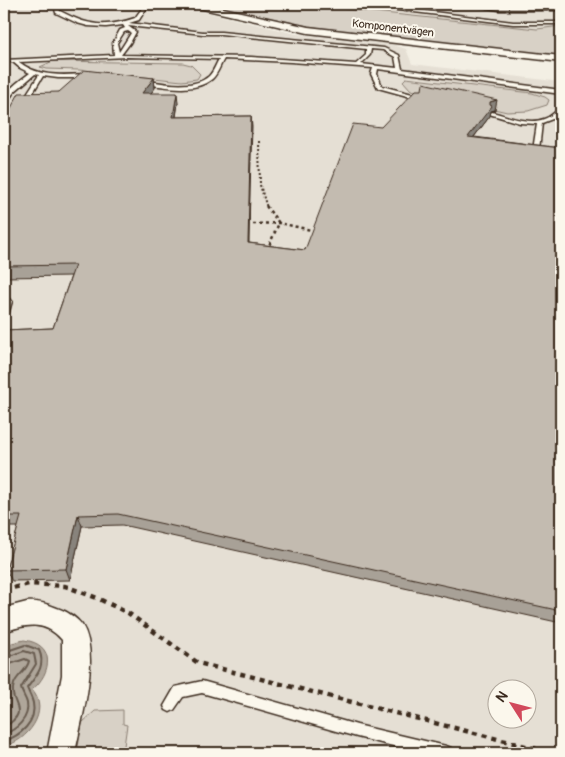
<svg xmlns="http://www.w3.org/2000/svg" width="565" height="757" viewBox="0 0 565 757" font-family="Pangolin,sans-serif">
<rect width="100%" height="100%" fill="#f3efe4"/>
<filter id="ink" filterUnits="userSpaceOnUse"><feTurbulence type="fractalNoise" baseFrequency=".02" numOctaves="2"/><feDisplacementMap in="SourceGraphic" scale="10" xChannelSelector="R" yChannelSelector="G"/><feConvolveMatrix kernelMatrix="1 2 1 2 8 2 1 2 1" color-interpolation-filters="sRGB"/></filter>
<g filter="url(#ink)">
<path fill="#e5dfd4" fill-rule="evenodd" d="M4,4H173L296,34L391,44L406,49L412,64L561,82V753H4ZM498,690H528V720H498Z
M220,4H561V54Z"/>
<path fill="#d8d1c6" stroke="#8a7e72" d="M206,4H327L345,9L537,29L561,26V56L368,35L308,26Z
M53,61L183,63L191,65L200,74L197,79L182,81L79,70L47,69L40,67Z
M406,78L532,93L545,97L549,100L547,105L528,111L507,112L411,90L403,81Z
M123,710V724L127,725L123,753H77L82,723L95,711Z"/>
<path fill="#afa69a" stroke="#817468" d="M24,640C56,644 52,673 32,690C51,711 27,742 4,746V648L12,643Z"/>
<g fill="none" stroke-linecap="round" stroke-linejoin="round">
<path stroke="#695c50" stroke-width="2" d="M4,652L25,645L39,650C46,666 37,675 27,688C29,693 32,698 33,703C37,722 20,736 4,741
M4,658L24,651L34,654L36,664L21,688C22,694 26,698 27,703C30,718 16,730 4,734
M4,666L25,659L29,661C27,671 17,675 14,684C7,704 33,710 4,727"/>
<defs>
<path id="service" d="M59,4H63L59,9L60,11C88,26 105,28 135,18L145,4H149L139,20L129,23L203,32H221L384,48L399,55L402,69L561,90V94L378,69L377,74L382,86L420,96V98L418,99L378,88L371,74L373,68L291,62L224,59C220,65 218,74 212,79C194,94 164,86 143,84L140,82L143,80C161,83 194,90 209,76C214,71 216,64 219,59L127,57L19,62C39,78 64,75 88,74L91,76L88,78H58L43,76L29,99H25L24,98L39,75L35,74L14,92L6,103L4,104C4,90 21,80 30,73L20,68L13,62H4V60L114,55L113,43L120,30L125,28L123,25L106,27L88,26L77,23L56,13L55,9ZM128,26L203,34H221L366,49V55L356,64L251,57L121,55L130,43L136,32ZM128,31L131,33L119,52L117,43L124,32ZM371,49L383,50L395,57L397,68L361,64L370,55Z
M370,4L513,22H561V24H513L381,8Z
M464,4H473L499,8H561V10H499Z
M561,108V113L555,118L542,123L539,150L536,152L533,150L537,124L520,123L489,114L492,112C508,116 528,125 544,119C551,117 555,111 561,108Z
M4,296L12,301L8,315L4,318Z
M202,681L357,725L446,746L451,748L453,753H421L357,737L202,693L183,697L174,710L170,712L166,710L164,706L175,687Z"/>
<path id="minor" d="M190,4H205L308,27L561,56V62L308,33L194,7Z
M27,602C38,601 47,604 57,608C66,611 76,617 82,625C101,654 81,721 75,753H47L62,675V640C45,620 26,624 4,632V608Z"/>
</defs>
<use href="#service" stroke="#3b2a1e" stroke-width="3"/>
<use href="#minor" stroke="#3b2a1e" stroke-width="3"/>
<path stroke="#3b2a1e" stroke-width="2" stroke-dasharray="2 2" stroke-linecap="butt" d="M259,141L260,185L267,208"/>
<path stroke="#3b2a1e" stroke-width="2.5" stroke-dasharray="3 3" stroke-linecap="butt" d="M266,206L279,223L268,248
M253,224L279,223L311,230"/>
<path stroke="#3b2a1e" stroke-width="4.5" stroke-dasharray="5 5" stroke-linecap="butt" d="M4,590L29,584L65,586L97,598L128,613L198,663L553,753"/>
<use href="#service" fill="#fbf7ec" fill-rule="evenodd"/>
<use href="#minor" fill="#fbf7ec" fill-rule="evenodd"/>
</g>
<path fill="#a8a197" stroke="#3b2a1e" d="M154,78L155,88L151,93L178,103L176,117L251,116L249,243L305,250L381,127L495,110L491,111L490,116L474,137L561,148V623L122,525L82,526L70,580L12,581L6,570L18,527H4V330L53,328L71,276L4,277V121L59,92Z"/>
<path fill="#88837b" stroke="#3b2a1e" d="M154,78L155,88L143,103L142,93Z
M177,93L178,103L174,127L173,117Z
M497,100L495,110L491,111L490,116L466,147L468,137L490,102Z
M251,116L252,127L248,254V243Z
M78,515L82,526L70,580L66,569Z"/>
<path fill="#c3bbb0" stroke="#3b2a1e" d="M84,70L154,78L142,93H177L173,117L251,116L248,243L305,250L353,124L381,127L416,90H422L423,83L497,100L490,102V105L492,106L468,137L561,148V611L118,514L78,515L66,569L6,570L21,516H4V330L53,328L75,265L4,266V121L19,93L59,92Z"/>
</g>
<g text-anchor="middle" dominant-baseline="central" stroke-width="4" stroke-linejoin="round" paint-order="stroke">
<g font-size="11" fill="#3b2a1e" stroke="#fbf7ec">
<text transform="translate(393 28) rotate(7)">Komponentvägen</text>
</g>
</g>
<rect width="565" height="757" fill="none" stroke="#fbf7ec" stroke-width="20"/>
<rect x="10" y="10" width="545" height="737" fill="none" stroke="#3b2a1e" stroke-width="2" filter="url(#ink)"/>
<g transform="translate(512 704) rotate(306)"><circle r="24" fill="#fbf7ec" stroke="#aea59a"/>
<path d="M0-4L9 19L0 12L-9 19Z" fill="#d1495b"/>
<text y="-8" font-size="14" font-weight="bold" text-anchor="middle" fill="#3b2a1e">N</text>
</g>
</svg>
